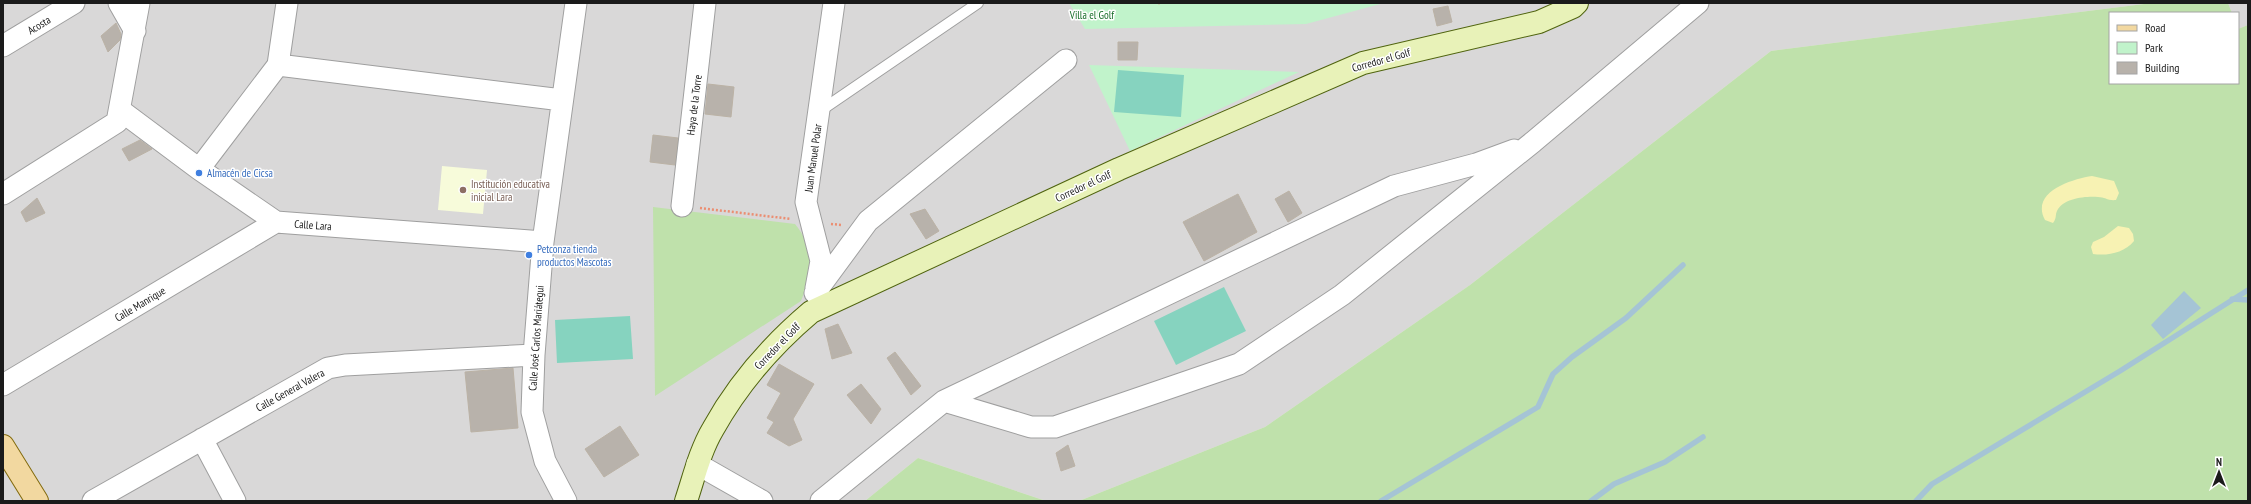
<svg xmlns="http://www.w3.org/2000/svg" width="2251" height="504" viewBox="0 0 2251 504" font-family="'PT Sans Narrow',sans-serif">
<rect width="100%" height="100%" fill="#ebe9e1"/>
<path fill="#d9d8d8" d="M3,3H2152L1771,51L1470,285L1265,427L1079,501H1046L918,458L865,501H3Z
M2228,3H2248V25L2238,29V13H2232Z"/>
<path fill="#f7fbda" d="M442,166L487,170L483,214L438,210Z"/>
<path fill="#bfe1ab" d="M2152,3H2228L2232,13H2110V83H2238V29L2248,25V501H1079L1265,427L1470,285L1771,51Z
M653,207L795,224C817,252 813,270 801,301L655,396Z
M918,458L1046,501H865Z"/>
<path fill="#f7f2b3" d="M2092,176L2114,181L2119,193L2116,200C2108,201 2105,197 2098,197C2086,196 2063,198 2057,211C2055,215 2057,218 2053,223L2045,220C2030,192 2072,179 2092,176Z
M2118,226L2129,228L2133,234L2134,241C2124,253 2108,256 2093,254L2091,247L2093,242L2104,237Z"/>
<path fill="#c1f3cb" d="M1069,3H1384L1306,24L1085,29Z
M1089,65L1299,72L1130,151Z"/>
<path fill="#86d3bf" d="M1118,70L1184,75L1181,117L1114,112Z
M1224,287L1246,331L1176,365L1154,321Z
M630,316L633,359L557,363L555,320Z"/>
<path fill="#a5c4d5" d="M2184,291L2201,308L2163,339L2151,325Z"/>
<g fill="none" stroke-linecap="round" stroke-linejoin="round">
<path stroke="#a5c4d5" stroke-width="5.5" d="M2232,299L2248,300
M1381,501L1538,407L1553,374L1572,357L1626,318L1683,265
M1591,501L1614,484L1665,462L1703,437
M1916,501L1932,484L2120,371L2248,290"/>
</g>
<path fill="#b8b2ab" stroke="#bbb2a5" d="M1448,6L1452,22L1437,26L1433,9Z
M116,23L121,34L120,40L108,52L101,36Z
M1118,42H1138L1137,60H1118Z
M708,84L734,87L731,117L705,114Z
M653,135L678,138L675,165L650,162Z
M140,140L152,149L129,161L122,149Z
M1289,191L1302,213L1288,222L1275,199Z
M1238,194L1257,232L1204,261L1183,222Z
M37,198L45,213L26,222L21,212Z
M925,209L939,231L926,239L910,214Z
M838,324L852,353L832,359L825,329Z
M895,352L921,386L911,395L887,358Z
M779,364L814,384L793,419L802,440L789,446L767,433L774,422L767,418L781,393L767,385Z
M513,368L518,428L471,432L465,372Z
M861,384L881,409L871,424L847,395Z
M620,426L639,455L604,477L585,449Z
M1068,445L1075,466L1061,471L1056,453Z"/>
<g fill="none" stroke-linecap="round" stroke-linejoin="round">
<defs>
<path id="lane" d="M820,111L978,3"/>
<path id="street" d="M119,3L135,31
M3,46L74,3
M278,65L562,100
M120,110L199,169L276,222L543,242
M199,169L278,65L287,3
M3,194L117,122L139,3
M682,206L705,3
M816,288L821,261L806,202L834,3
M815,293L868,221L1066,60
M3,385L276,222
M944,401L1031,427H1055L1239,364L1342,295L1533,142L1698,3
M202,439L235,501
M697,464L762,501
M93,501L328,368L345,365L534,355
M566,501L545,461L532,412L534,355L543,242L576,3
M821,501L944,401L1394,186L1476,164L1514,150"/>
<path id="secondary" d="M686,501C694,477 700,451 713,429C738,384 772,345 811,312L1119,169L1363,63L1539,22L1573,7L1577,3"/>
<path id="primary" d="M3,446L37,501"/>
</defs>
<use href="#lane" stroke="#9f9f9f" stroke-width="12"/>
<use href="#street" stroke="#9f9f9f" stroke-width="23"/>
<use href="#secondary" stroke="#50640f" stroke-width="24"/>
<use href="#primary" stroke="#836b0e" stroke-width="24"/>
<path stroke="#eb8e72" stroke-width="2.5" stroke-dasharray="2 2" stroke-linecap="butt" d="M1158,3H1161
M700,208L791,219
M831,224L842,225"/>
<use href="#lane" stroke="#fff" stroke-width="10"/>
<use href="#street" stroke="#fff" stroke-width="21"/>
<use href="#secondary" stroke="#e8f2b8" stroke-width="22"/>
<use href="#primary" stroke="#f2d8a0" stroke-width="22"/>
</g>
<g fill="#3f7fe0" stroke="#fff" stroke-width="1.5">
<circle cx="199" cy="173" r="4"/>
<circle cx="529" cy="255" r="4"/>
</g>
<circle fill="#8d6e63" stroke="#fff" stroke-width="1.5" cx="463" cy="190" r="4"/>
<g text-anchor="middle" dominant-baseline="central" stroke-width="3" stroke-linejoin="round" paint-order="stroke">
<g font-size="11" fill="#156c27" stroke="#fff">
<text x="1092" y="15">Villa el Golf</text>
</g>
<g font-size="11" fill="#1b1b1b" stroke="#fff">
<text transform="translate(39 25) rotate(-31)">Acosta</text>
<text transform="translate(1381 60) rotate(-16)">Corredor el Golf</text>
<text transform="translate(694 105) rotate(-83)">Haya de la Torre</text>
<text transform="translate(813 158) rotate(-82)">Juan Manuel Polar</text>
<text transform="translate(1083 186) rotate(-25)">Corredor el Golf</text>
<text transform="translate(313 225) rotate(4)">Calle Lara</text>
<text transform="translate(140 304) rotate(-31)">Calle Manrique</text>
<text transform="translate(536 338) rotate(-86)">Calle José Carlos Mariátegui</text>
<text transform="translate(777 346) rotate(-46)">Corredor el Golf</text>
<text transform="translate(290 390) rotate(-29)">Calle General Valera</text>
</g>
<g font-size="11" fill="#366cbe" stroke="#fff" text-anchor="start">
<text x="207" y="173">Almacén de Cicsa</text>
<text x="537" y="249">Petconza tienda<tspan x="537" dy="13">productos Mascotas</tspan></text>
</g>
<g font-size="11" fill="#785e54" stroke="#fff" text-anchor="start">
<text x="471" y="184">Institución educativa<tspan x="471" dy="13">inicial Lara</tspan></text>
</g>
</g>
<rect width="2251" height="504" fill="none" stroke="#1b1b1b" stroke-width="8"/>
<rect x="2109" y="12" width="130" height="72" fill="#ffffff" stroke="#a4a4a4"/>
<rect x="2117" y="25" width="20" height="6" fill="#f2d8a0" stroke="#a4a4a4"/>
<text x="2145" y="32" font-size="12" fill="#1b1b1b">Road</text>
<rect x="2117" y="42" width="20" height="12" fill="#c1f3cb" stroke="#a4a4a4"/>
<text x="2145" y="52" font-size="12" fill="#1b1b1b">Park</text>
<rect x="2117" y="62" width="20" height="12" fill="#b8b2ab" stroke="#a4a4a4"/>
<text x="2145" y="72" font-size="12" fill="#1b1b1b">Building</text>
<g transform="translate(2219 472)" stroke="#ffffff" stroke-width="3" paint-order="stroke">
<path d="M0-3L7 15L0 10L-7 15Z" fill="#1b1b1b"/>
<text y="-6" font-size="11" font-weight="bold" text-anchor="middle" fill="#1b1b1b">N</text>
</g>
</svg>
